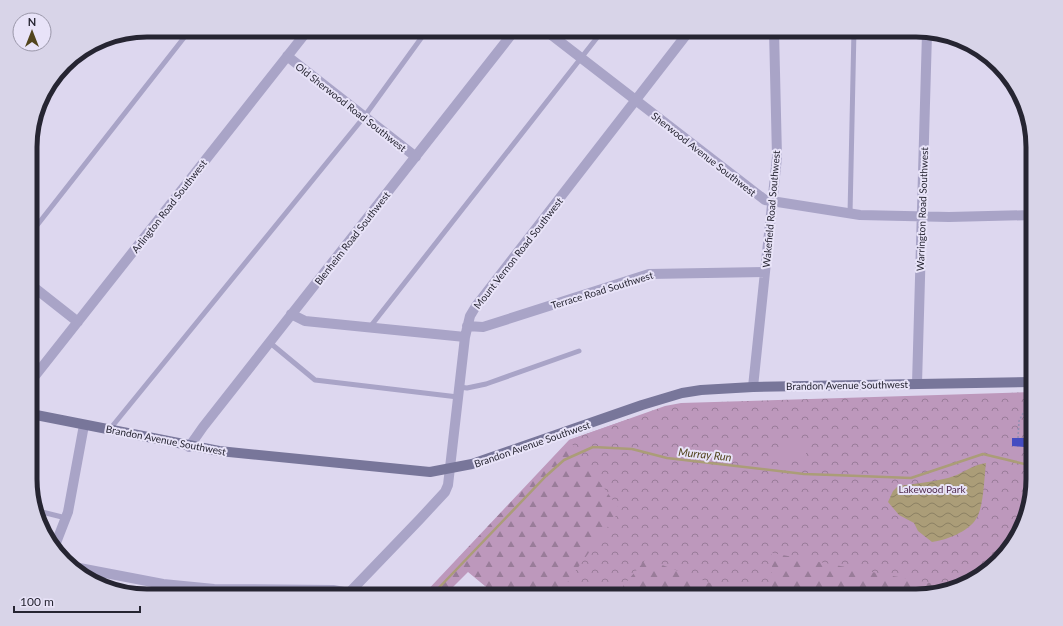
<svg xmlns="http://www.w3.org/2000/svg" width="1063" height="626" viewBox="0 0 1063 626" font-family="Lato,sans-serif">
<defs>
<pattern id="forest-firs" width="22" height="20" patternUnits="userSpaceOnUse"><rect width="22" height="20" fill="#bd98bc"/><path d="M5 1l3.5 6h-7zM16 11l3.5 6h-7z" fill="#997c99"/></pattern>
<pattern id="park-crowns" width="20" height="18" patternUnits="userSpaceOnUse"><rect width="20" height="18" fill="#bd98bc"/><path d="M2 6a3 3 0 1 1 6 0M12 15a3 3 0 1 1 6 0" fill="none" stroke="#997c99"/></pattern>
<pattern id="water-waves" width="16" height="10" patternUnits="userSpaceOnUse"><rect width="16" height="10" fill="#ab9d78"/><path d="M0 5q4-4 8 0t8 0" fill="none" stroke="#8b8063"/></pattern>
</defs>
<rect width="100%" height="100%" fill="#ddd7ef"/>
<path fill="url(#forest-firs)" d="M629,419L1033,486L1017,537L974,580L923,596H497L468,572L444,596H422L569,440Z"/>
<path fill="url(#park-crowns)" d="M1033,392V486L1017,537L974,580L951,587L772,553V596H745L646,559L623,586L624,596H578L566,584L620,510L569,440L665,406L681,403Z"/>
<path fill="#bd98bc" d="M780,442H806V457H780Z"/>
<path fill="url(#water-waves)" d="M986,463C984,478 984,507 976,519C968,532 946,540 932,542L918,531L914,523L899,515L888,502L893,491L898,486C914,484 931,482 948,478C963,474 969,466 986,463Z"/>
<g fill="none" stroke-linecap="round" stroke-linejoin="round">
<path stroke="#ab9d78" stroke-width="2.5" d="M431,596L546,476L564,460L593,447L632,449L667,458L804,474L833,475L911,478L983,454L1033,466"/>
</g>
<path fill="#444cc1" d="M1012,438H1024V447L1012,446Z"/>
<g fill="none" stroke-linecap="round" stroke-linejoin="round">
<path stroke="#938fb2" stroke-width="1.5" stroke-dasharray="2 2" stroke-linecap="butt" d="M1018,438L1019,421L1029,402L1032,391"/>
<path stroke="#a9a4c7" stroke-width="5" d="M850,214L854,30
M31,233L190,30
M370,327L603,30
M269,342L315,380L458,397
M459,387L467,388L486,384L579,351
M110,429L364,117L427,30
M38,511L66,518"/>
<path stroke="#a9a4c7" stroke-width="10" d="M545,30L765,200L860,215L949,217L1033,215
M287,56L416,157
M31,285L78,322
M291,314L305,321L465,337
M467,326L483,327L649,274L765,272
M31,381L308,30
M917,384L927,33
M753,387L777,157L774,30
M189,447L203,427L515,30
M54,548L68,512L84,425
M74,567L163,584L214,589L333,590L349,593
M346,596L420,519L445,492L448,485L465,337L470,316L476,306L690,30"/>
<path stroke="#78769a" stroke-width="10" d="M31,414L219,451L430,472L472,464L642,405L682,393L701,390L753,387L1033,382"/>
</g>
<g text-anchor="middle" dominant-baseline="central" stroke-width="4" stroke-linejoin="round" paint-order="stroke">
<g font-size="10" fill="#262532" stroke="#e8e3f8">
<text transform="translate(351 107) rotate(38)">Old Sherwood Road Southwest</text>
<text transform="translate(704 154) rotate(38)">Sherwood Avenue Southwest</text>
<text transform="translate(169 206) rotate(-52)">Arlington Road Southwest</text>
<text transform="translate(771 209) rotate(-85)">Wakefield Road Southwest</text>
<text transform="translate(922 209) rotate(-88)">Warrington Road Southwest</text>
<text transform="translate(352 238) rotate(-52)">Blenheim Road Southwest</text>
<text transform="translate(518 253) rotate(-52)">Mount Vernon Road Southwest</text>
<text transform="translate(602 290) rotate(-17)">Terrace Road Southwest</text>
<text transform="translate(847 385) rotate(-1)">Brandon Avenue Southwest</text>
<text transform="translate(166 440) rotate(11)">Brandon Avenue Southwest</text>
<text transform="translate(532 444) rotate(-19)">Brandon Avenue Southwest</text>
</g>
<g font-size="10" fill="#4f2a4d" stroke="#e8e3f8">
<text x="932" y="489">Lakewood Park</text>
</g>
<g font-size="11" font-style="italic" fill="#52451d" stroke="#e8e3f8">
<text transform="translate(705 454) rotate(6)">Murray Run</text>
</g>
</g>
<path d="M0 0H1063V626H0ZM147 37H916A110 110 0 0 1 1026 147V479A110 110 0 0 1 916 589H147A110 110 0 0 1 37 479V147A110 110 0 0 1 147 37Z" fill="#d8d4e8" fill-rule="evenodd"/>
<path fill="none" stroke="#262532" stroke-width="5" d="M147 37H916A110 110 0 0 1 1026 147V479A110 110 0 0 1 916 589H147A110 110 0 0 1 37 479V147A110 110 0 0 1 147 37Z"/>
<g transform="translate(32 32)"><circle r="19" fill="#e8e3f8" stroke="#9a97a9"/>
<path d="M0-3L7 15L0 10L-7 15Z" fill="#52451d"/>
<text y="-6" font-size="11" font-weight="bold" text-anchor="middle" fill="#262532">N</text>
</g>
<path d="M14 606v6h126v-6" fill="none" stroke="#262532" stroke-width="2"/>
<text x="20" y="606" font-size="12" fill="#262532" stroke="#e8e3f8" stroke-width="3" paint-order="stroke">100 m</text>
</svg>
